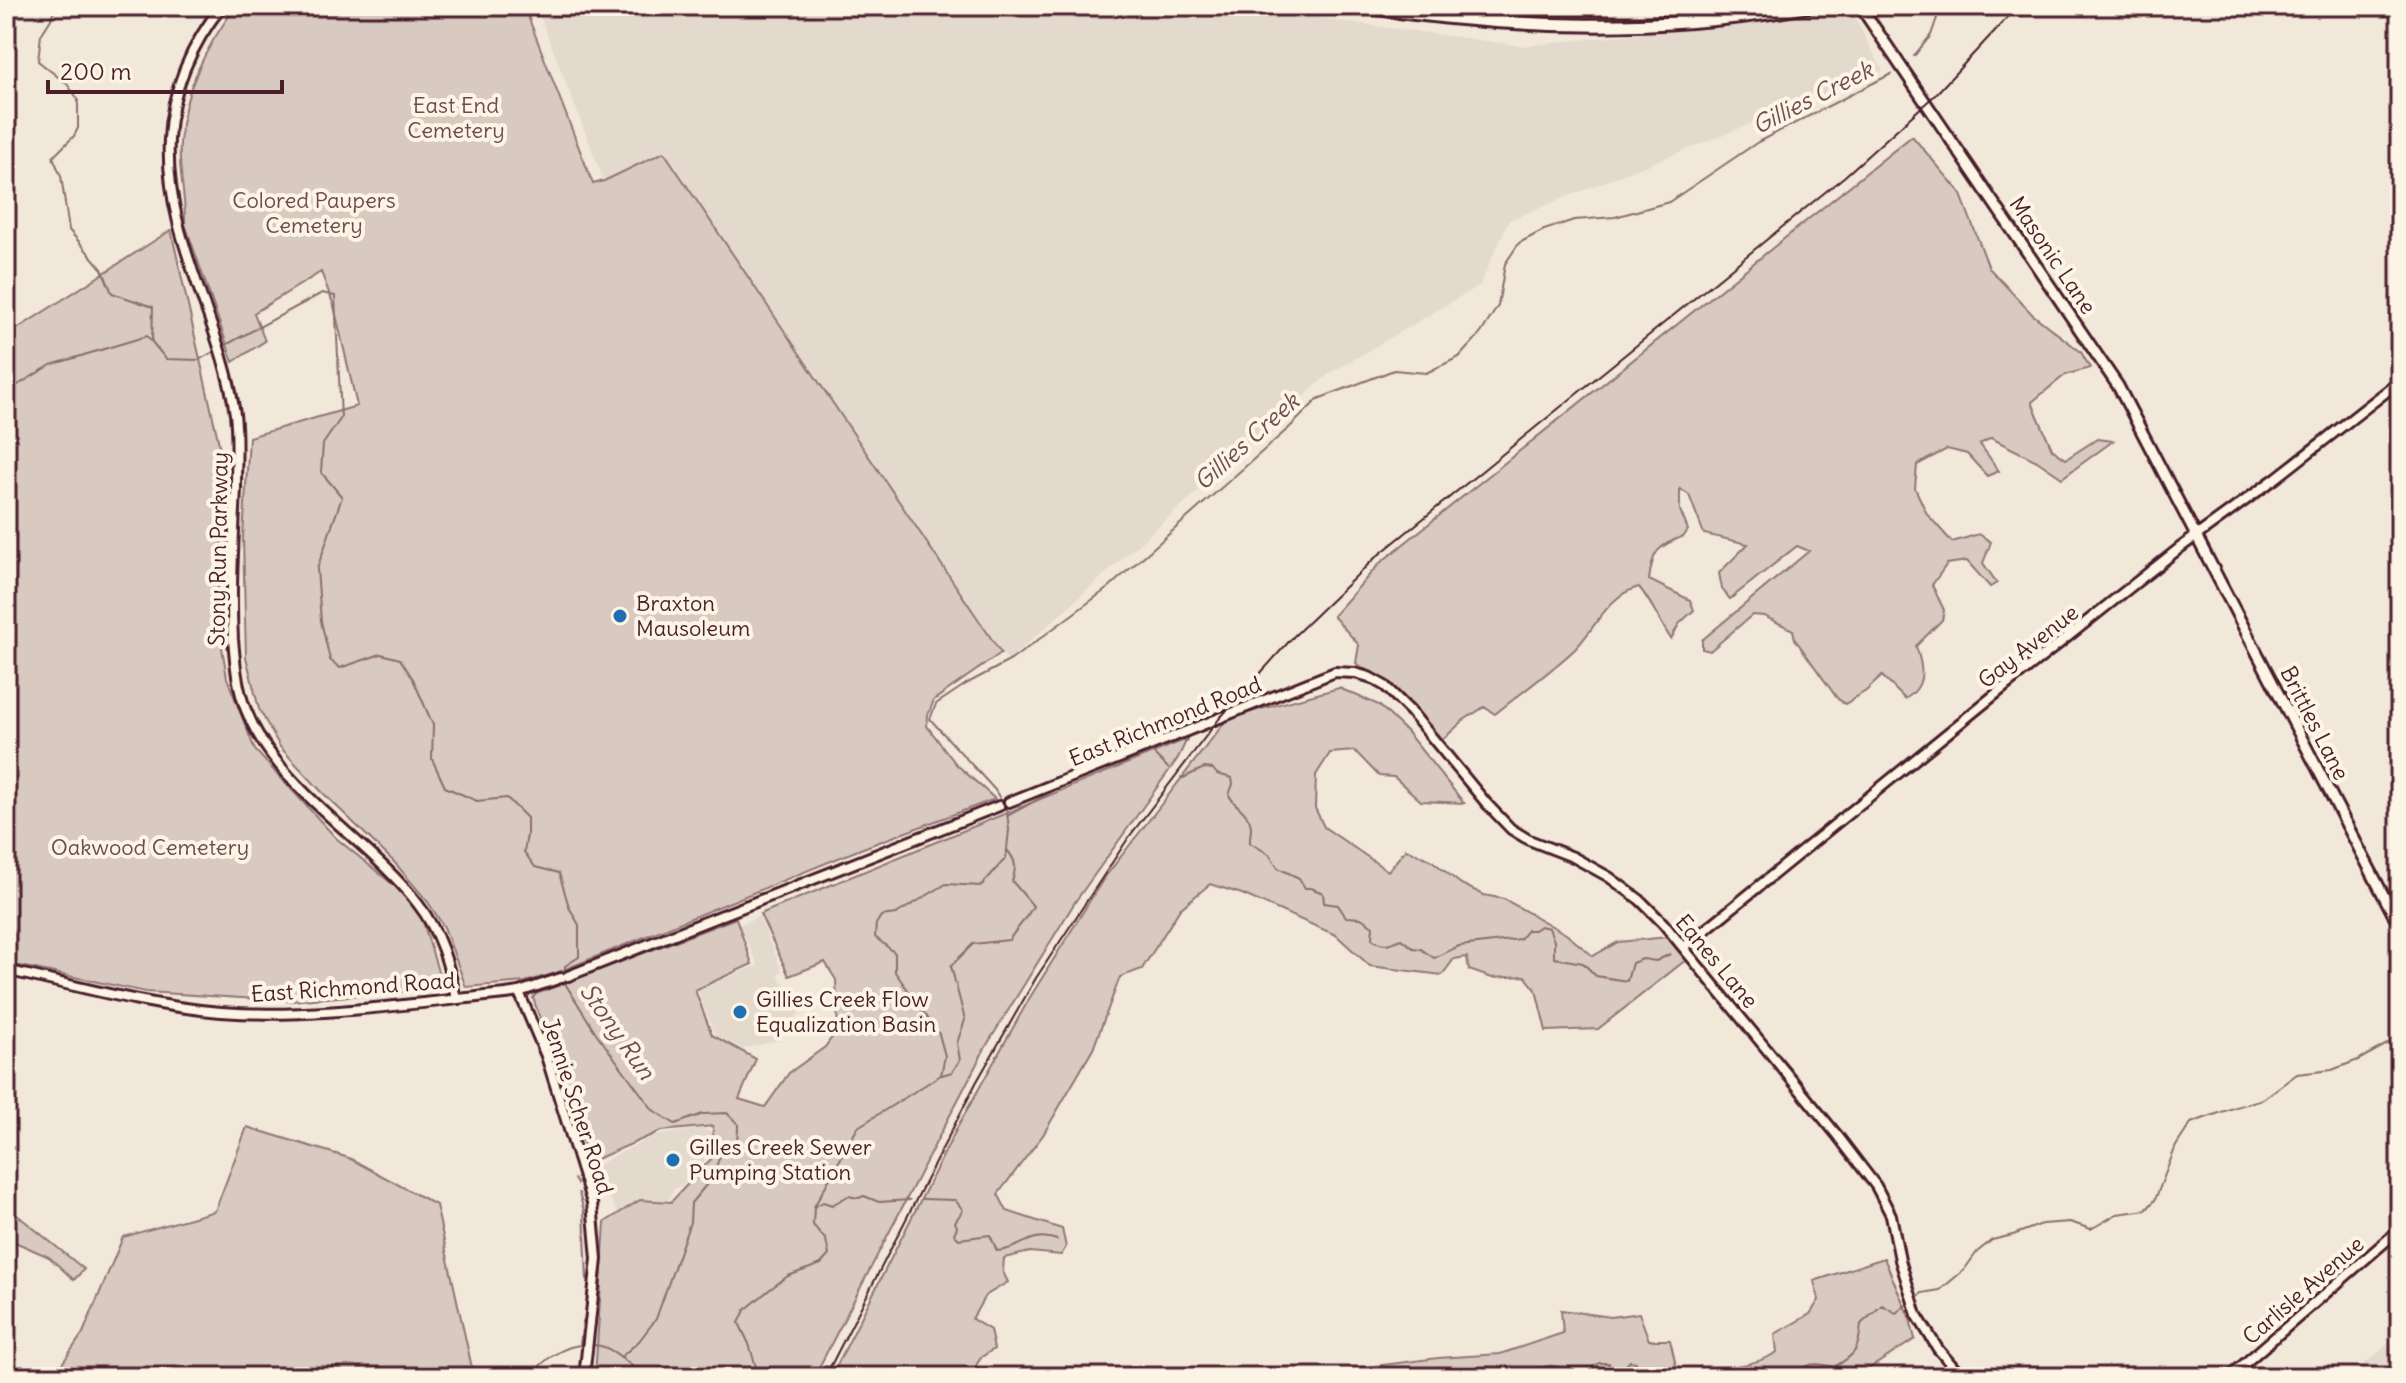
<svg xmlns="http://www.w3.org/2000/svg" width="2406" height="1383" viewBox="0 0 2406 1383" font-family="Delius,sans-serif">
<rect width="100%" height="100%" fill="#f1e8da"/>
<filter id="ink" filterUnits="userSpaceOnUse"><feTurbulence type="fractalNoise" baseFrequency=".0125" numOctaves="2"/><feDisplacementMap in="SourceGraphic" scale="16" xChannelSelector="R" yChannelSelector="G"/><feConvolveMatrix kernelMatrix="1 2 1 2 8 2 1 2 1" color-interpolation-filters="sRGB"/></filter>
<g filter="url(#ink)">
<path fill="#e4d9cd" d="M536,6H1227L1524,46L1851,10L1883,71L1509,220L1480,285L1329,374L1008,661L665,152L604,181Z
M759,916L782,971L778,974L800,1012L779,1040L743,1049L715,1035L697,989L758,965L739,925Z
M703,1128L711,1132L709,1148L701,1170L686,1183L673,1190L669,1200L636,1205L618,1214L593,1167L653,1136Z
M2397,1337L2400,1342V1377H2348Z"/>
<path fill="#d8cac0" stroke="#917476" stroke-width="2" d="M236,6H524L593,184L604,181L664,152L1001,653L934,700L928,715L927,726L956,764L995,799L863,848L556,973L525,982L466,987L444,927L428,902L395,863L323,793L280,747L259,709L246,657L243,537L249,437L357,406L334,306L321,272L254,313L265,341L233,362L185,224C186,197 178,171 180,143C183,90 206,47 236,6Z
M1912,136L1960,192L1989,268L2032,314L2081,352L2090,368L2065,375L2032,402L2052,449L2066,459L2097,439L2113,441L2062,478L2037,461L1991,438L1980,444L1999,471L1987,476L1967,454L1947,449L1917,465L1915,488L1927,514L1952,542L1979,534L1991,542L1983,563L1997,583L1990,587L1967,561L1947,564L1932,585L1944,610L1942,620L1916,646C1923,667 1927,686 1905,699L1882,676L1866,691L1845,704L1837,698L1795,639L1793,630L1764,616L1752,615L1710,651L1702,649V640L1809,551L1797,546L1730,599L1722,589L1719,573L1748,544L1704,534L1689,495L1680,489V510L1688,530L1684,536C1656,547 1653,551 1649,580L1690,600L1694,610L1679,624L1671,639C1659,621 1653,604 1639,587C1607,595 1595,630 1573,651C1549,673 1521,693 1495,714L1484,707L1464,720L1442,740L1396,689L1356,663L1359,645L1333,616L1380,563Z
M171,230L230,493L219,556L217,617L227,678L255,750L336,838L418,905L443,988L290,1001L146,992L6,963V336Z
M1339,688L1379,705L1406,731L1464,803L1421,801L1394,777L1379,776L1355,751L1330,753L1316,775L1315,808L1324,827L1388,871L1406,849L1431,860L1461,884L1484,895L1504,899L1566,934L1593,956L1618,942L1668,937L1687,959L1598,1029L1546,1031L1536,990L1525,976L1492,978L1469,970L1467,957L1454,959L1442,975L1370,966L1336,935L1242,894L1210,884L1180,909L1142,969L1120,977L1093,1049L1043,1135L998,1194L1007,1211L1062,1229L1066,1247L1061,1255L1030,1252L1004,1258L1003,1272L1008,1282L985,1296L972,1319L990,1330L994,1349L980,1358L975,1368L980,1377H831L957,1128L1029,999L1102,881L1228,718Z
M1187,739L1178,758L1075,902L985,1048L814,1377H595L605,1222L640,1200L671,1202L712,1158L713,1126L661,1131L590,1162L533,998L536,994L736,918L752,964L695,990L712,1035L756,1059L739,1099L765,1107L789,1073L825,1047L838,1029L836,980L825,962L789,976L760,914Z
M247,1127L349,1158L436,1205L474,1377H53L83,1333L123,1237L215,1211Z
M6,1206L84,1269L74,1280L49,1257L6,1238Z
M1884,1258L1910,1319L1915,1339L1856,1377H1251L1266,1371L1330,1374L1359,1368L1438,1358L1500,1354L1563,1333L1561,1310L1611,1317L1639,1313L1649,1340H1670L1677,1370C1709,1368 1750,1370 1777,1352L1775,1334L1810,1314L1819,1300L1814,1281Z"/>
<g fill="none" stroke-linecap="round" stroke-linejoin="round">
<path stroke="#8b6d6f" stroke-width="2" d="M55,6L51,19L41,35L38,61L67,84L78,99V128L74,136L53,157L61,176L69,230L102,269L112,293L153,307L152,342L166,359L199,360L218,349
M1914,56L1931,35L1939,12
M224,346L322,293L335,296L341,418L323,444L321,472L342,497L317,569L321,621L330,660L340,668L381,654L400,659L413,679L433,725L432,759L445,787L477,801L507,798L527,818V835L524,852L535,867L559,873L569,907L579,925V957L565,966V973
M6,392L51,365L147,336L151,341
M1181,777L1183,778L1204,768L1213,769L1217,774L1232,778L1233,784L1229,795C1234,806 1246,810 1250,822C1253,830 1249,835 1250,843L1269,854L1278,868L1299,878L1305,888H1311L1323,893L1324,903L1338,905L1346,917L1361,918L1373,926L1372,939C1383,947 1389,944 1402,939L1413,948L1421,949L1434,958L1459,946L1520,939L1527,930H1534L1540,926L1549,928L1554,941V958L1583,963L1596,976L1627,981L1632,963L1643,959L1656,961L1670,954
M1007,816L1070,782L1152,752L1168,768
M566,980V985L596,1033L653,1110L675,1124L703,1114L727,1113L738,1124C738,1142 738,1147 720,1156L712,1178L691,1203L690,1222L656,1319L639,1341L621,1357
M942,1075L952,1072L960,1060L957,1043L965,1020L951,966L973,944L1009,940C1016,929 1028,917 1033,906L1012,881C1016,869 1017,862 1008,851
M574,1179L577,1184
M579,1193L584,1211L587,1279
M922,1199L955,1200L963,1210L955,1222L957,1227L954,1234L959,1239L990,1235L997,1251C1023,1250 1029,1230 1057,1240
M814,1207L823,1202L832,1205L848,1196L859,1198L864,1196L879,1202L910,1200
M1917,1297L1922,1293L1940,1290L1964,1270L1977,1252L1992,1240L2013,1235L2042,1224L2070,1222L2091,1229L2117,1214L2146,1210L2155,1200L2176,1146L2191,1123L2236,1107L2263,1099L2297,1074L2332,1070L2358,1060L2400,1037
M580,1344L583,1322
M593,1345C613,1345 630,1366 645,1377
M531,1377C542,1360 565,1344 586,1345
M749,1377L756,1367L749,1344L739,1323L745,1310L769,1290L788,1276L821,1264L829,1255L826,1240L813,1225L814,1207L858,1127L941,1075L945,1056L939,1034L895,972V953L875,937L876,924L881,916L896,914L946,884L981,886L1006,858L1009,830L1007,811L995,790L930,719L936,704L966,684L1011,660L1108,588L1290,427L1318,399L1394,370L1426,373L1459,357L1481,333L1498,306L1505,264L1519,243L1544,230L1574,220L1615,217L1669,202L1758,142L1891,74
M1525,1377C1545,1364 1556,1360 1574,1377
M1575,1377L1599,1363H1609L1607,1373L1616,1376L1630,1361L1636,1362L1639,1377
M1795,1377C1804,1361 1819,1363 1834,1367C1856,1355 1859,1349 1861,1324L1882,1305L1896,1313L1906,1305"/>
<defs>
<path id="tertiary" d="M222,6C192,43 171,91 169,139C164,238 221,318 235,414C238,439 236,463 236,487C234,537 230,588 233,639C235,662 237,688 246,710C278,790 367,838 418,904C440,932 449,965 456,999
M1009,802L1335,672L1355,673L1369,677L1385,686L1411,712L1487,804L1511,829L1529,840L1573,857L1609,877L1640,900L1663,923L1837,1135L1876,1186L1891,1215L1900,1260L1917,1315L1938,1349L1962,1377
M1684,947L2008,684L2181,547L2276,478L2400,381
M6,970C77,986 148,1006 221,1012C312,1019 414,1003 506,994L519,992L561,978
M568,976L999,806
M519,992L546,1056L592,1203L597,1259L584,1377
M2229,1377L2400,1229"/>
<path id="secondary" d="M1860,6L2118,386L2400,927"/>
<path id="motorway" d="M1360,6C1511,29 1660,34 1810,6"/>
</defs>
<use href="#tertiary" stroke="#4a1f2b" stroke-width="14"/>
<use href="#secondary" stroke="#4a1f2b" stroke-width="15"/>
<use href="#motorway" stroke="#4a1f2b" stroke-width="17"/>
<use href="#tertiary" stroke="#fcf5e5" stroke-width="8"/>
<use href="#secondary" stroke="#fcf5e5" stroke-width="9"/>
<use href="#motorway" stroke="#fcf5e5" stroke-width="11"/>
<path stroke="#4a1f2b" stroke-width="2" d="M825,1377L976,1083L1036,978L1129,837L1219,719L1294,636L1376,557L1845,176L1935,95L2018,6"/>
</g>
</g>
<g fill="#1f6fb2" stroke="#fcf5e5" stroke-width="3">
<circle cx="620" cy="616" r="8"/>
<circle cx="740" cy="1012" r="8"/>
<circle cx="673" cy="1160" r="8"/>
</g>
<g text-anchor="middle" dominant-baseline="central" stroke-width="8" stroke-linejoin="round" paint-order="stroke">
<g font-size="22" fill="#6e4a50" stroke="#fcf5e5">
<text x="456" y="105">East End<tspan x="456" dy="25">Cemetery</tspan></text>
<text x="314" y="200">Colored Paupers<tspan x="314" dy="25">Cemetery</tspan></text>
<text x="150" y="847">Oakwood Cemetery</text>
</g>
<g font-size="22" fill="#4a1f2b" stroke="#fcf5e5">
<text transform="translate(2053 255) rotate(56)">Masonic Lane</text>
<text transform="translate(218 549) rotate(-89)">Stony Run Parkway</text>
<text transform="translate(2028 646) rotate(-38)">Gay Avenue</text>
<text transform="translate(1165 721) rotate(-22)">East Richmond Road</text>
<text transform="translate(2315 723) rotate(63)">Brittles Lane</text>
<text transform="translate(1717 961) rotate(50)">Eanes Lane</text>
<text transform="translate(353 987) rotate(-4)">East Richmond Road</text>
<text transform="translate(578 1106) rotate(72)">Jennie Scher Road</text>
<text transform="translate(2303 1290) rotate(-41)">Carlisle Avenue</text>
</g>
<g font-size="22" fill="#4a1f2b" stroke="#fcf5e5" text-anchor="start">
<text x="636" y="603">Braxton<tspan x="636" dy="25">Mausoleum</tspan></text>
<text x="756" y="999">Gillies Creek Flow<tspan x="756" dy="25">Equalization Basin</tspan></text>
<text x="689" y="1147">Gilles Creek Sewer<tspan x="689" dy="25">Pumping Station</tspan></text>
</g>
<g font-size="24" font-style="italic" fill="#704c53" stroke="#fcf5e5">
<text transform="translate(1812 97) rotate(-27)">Gillies Creek</text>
<text transform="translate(1246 441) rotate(-42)">Gillies Creek</text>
<text transform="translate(618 1031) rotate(55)">Stony Run</text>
</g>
</g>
<rect width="2406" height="1383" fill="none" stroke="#fcf5e5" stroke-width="32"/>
<rect x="16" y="16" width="2374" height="1351" fill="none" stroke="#4a1f2b" stroke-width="3" filter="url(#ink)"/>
<path d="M48 80v12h234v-12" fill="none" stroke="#4a1f2b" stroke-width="4"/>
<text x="60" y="80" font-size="24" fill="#4a1f2b" stroke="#fcf5e5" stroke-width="6" paint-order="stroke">200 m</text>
</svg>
